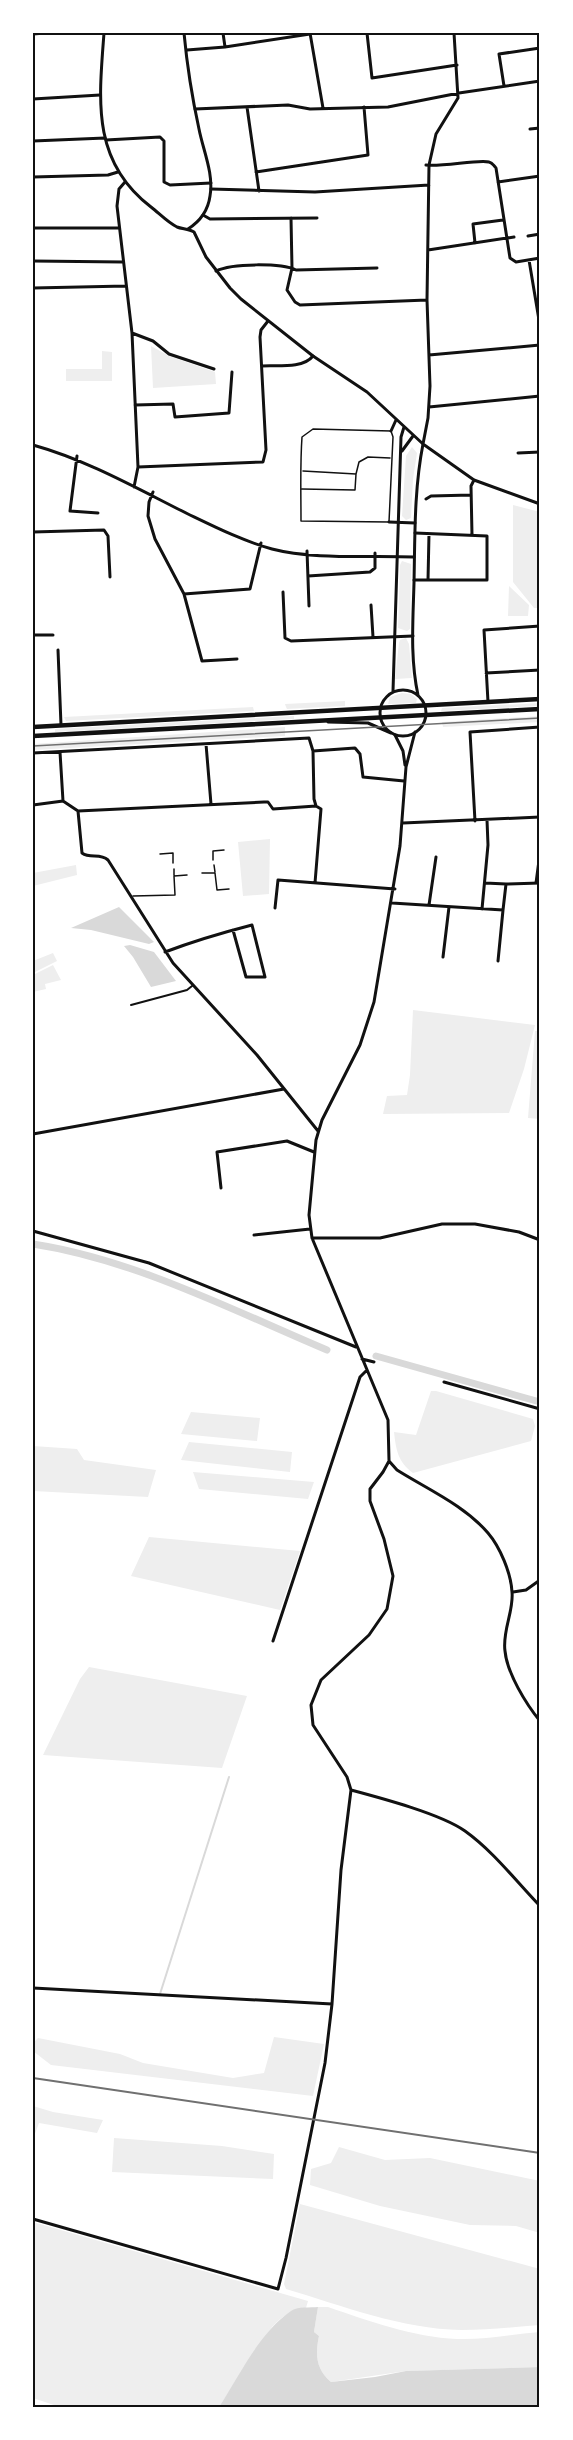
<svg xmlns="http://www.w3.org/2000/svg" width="573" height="2440" viewBox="0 0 573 2440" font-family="Roboto,sans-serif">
<rect width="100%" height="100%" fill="#fff"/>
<path fill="#eee" d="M151,346L169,356L215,372L216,384L153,388Z
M102,351L112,352V381H66V369H102Z
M412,447L417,453L413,479L411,518L406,520L402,516L406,456Z
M513,505L540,512L538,558L540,559V608H534L513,582Z
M402,561L411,564L410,629L407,631L398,628L400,565Z
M509,586L529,605L528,616H508Z
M406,638L409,644L412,678L395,679L399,643L400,640Z
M402,693L411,694L417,699L416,703L388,704L390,697Z
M345,701V706L287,709L286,707L285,704Z
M540,703V706L441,711L442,708Z
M253,707L254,711L66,721L64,717Z
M294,716V719L55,732V729Z
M540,716V722L443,727L442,722Z
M285,727V736L33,750V744Z
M270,839L269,894L243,896L238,842Z
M76,865L77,875L33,886V873Z
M53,953L57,961L33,973V961Z
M53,965L61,980L45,984L46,989L33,992V975Z
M413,1010L535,1025L524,1069L509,1113L383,1114L387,1096L407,1095L410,1075Z
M535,1031H540V1119L528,1118Z
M431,1391H436L533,1419L535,1426L531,1441L413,1473C398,1462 396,1450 394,1432L416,1435Z
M191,1412L260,1418L257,1441L181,1434Z
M189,1442L292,1452L290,1472L181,1460Z
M33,1446L77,1449L84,1460L156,1470L148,1497L33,1491Z
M193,1472L314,1482L308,1499L199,1489Z
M149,1537L300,1551L280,1610L131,1576Z
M89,1667L247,1696L222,1768L43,1755L80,1679Z
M274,2037L324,2044L313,2096L51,2065L33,2051V2043L38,2038L120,2054L143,2063L233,2078L264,2073Z
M33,2106L53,2112L103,2120L97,2133L39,2123L33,2139Z
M114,2138L222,2146L274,2154L273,2179L112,2172Z
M339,2147L385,2160L430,2158L540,2181V2233L516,2226L470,2225L380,2206L310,2185L311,2169L331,2163Z
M300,2204L540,2269V2325C514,2327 487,2330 461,2330C402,2329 343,2306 286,2289L284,2284Z
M33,2222L308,2301L306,2308C292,2310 281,2317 272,2327L219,2407H60L33,2398Z
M318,2307H328C369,2321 413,2337 457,2339C484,2340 513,2334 540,2332V2367L406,2371L331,2382C316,2369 315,2355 319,2336L314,2332Z"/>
<path fill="#d9d9d9" d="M119,907L154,942L149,944L91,930L71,928Z
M130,945L154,952L176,981L151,987L133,957L124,946Z
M318,2307L314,2332L319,2336C315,2355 316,2369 331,2382L375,2377L406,2371L540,2367V2407H219C240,2375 259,2333 291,2311C297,2306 311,2308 318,2307Z"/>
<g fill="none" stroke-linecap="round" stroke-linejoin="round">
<path stroke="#d9d9d9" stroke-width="2" d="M160,1994L229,1777"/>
<path stroke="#d9d9d9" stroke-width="7" d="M33,1244C136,1260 232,1310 327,1350
M376,1356L540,1402"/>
<path stroke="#111" stroke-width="1.5" d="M313,429L391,431L393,437L389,522L301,521C301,492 300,465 302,437Z
M303,471L356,474L359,462L368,457L390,458
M302,489L355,490L356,474
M160,854L173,853V863
M213,860V851L224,850
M214,865L215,872
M174,869V875
M202,873H215L217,890L229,889
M133,896L175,895L174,876L187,875"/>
<path stroke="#111" stroke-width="2" d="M131,1005L187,990L192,986"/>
<path stroke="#111" stroke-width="3" d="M223,33L225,47
M310,33L323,108
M367,33L372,78L457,65
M454,33L458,98L436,134L429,165L427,300L430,386L428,418L423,444L474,480L540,504
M33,34L45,33
M187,50L225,47L310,34
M504,86L499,54L540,48
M33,99L100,95
M247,107L259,191
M195,109L288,105L310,109L388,107L459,93L540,81
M530,129L540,128
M106,140L160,137L164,141V182L170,185L211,183
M33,141L105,138
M426,165C442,167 480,159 489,162C493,163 493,165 496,168L510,258L516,262L540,258
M256,172L368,155L364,107
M33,177L108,175L118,172
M125,182L119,189L117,206L132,333L138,467L134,487
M498,182L540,176
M211,189L315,192L429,185
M203,215L210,219L317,218
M291,218L292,268L287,290L295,302L300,305L427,300
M33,228H119
M528,236L540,234
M475,243L473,224L503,220
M428,250L514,237
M529,260L540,326
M33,261L123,262
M216,271C232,263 281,263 296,270L377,268
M33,288L126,286
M132,333L153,341L169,354L214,369
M429,355L540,345
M262,366C276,365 303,369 313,356
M135,405L173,404L175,417L229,413L232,372
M429,407L540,396
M391,431L396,420
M33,445C87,460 138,489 188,514C215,527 243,541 272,549C314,560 371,555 414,557
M518,453L540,452
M77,456L70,511L98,513
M138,467L263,462L266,450L260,337L261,330L268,321
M153,492L149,502L148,516L155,539L184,594L202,661L237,659
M426,499L431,496L471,495
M389,522L415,523
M33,532L104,530L108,536L110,577
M472,535L471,486L474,480
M307,551L309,606
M308,576L370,572L375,568V553
M414,580H487V536L415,533
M428,580L429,534
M283,592L285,638L291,641L413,636
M184,594L250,589L261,543
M371,605L373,637
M33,635H53
M58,650L61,725
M486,673L540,670
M488,702L484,630L540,626
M328,722L368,723L391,733
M395,735L403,751L405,765
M206,744L211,804
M313,751L355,748L360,754L363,777L404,781
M33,753L309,738L313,751L314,799L316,806L321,809L315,883
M63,801L78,811L264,802H268L273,809L316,806
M33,805L63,801L60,752
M78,811L82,853C90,859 100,853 108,860L173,963L257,1055L318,1131
M475,821L470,732L540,727
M403,823L540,817
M485,883L506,884
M536,883L540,853
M392,903L503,910L506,884L540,883
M429,905L436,857
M275,908L278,880L395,889
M482,909L488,845L487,820
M165,952C194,941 221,933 252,925L265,977H246L233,930
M443,957L449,907
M498,961L503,910
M33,1134L284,1089
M221,1188L217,1152L287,1141L314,1152
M33,1231L149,1263L356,1347
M254,1235L310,1229
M312,1238H380L442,1224H475L519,1232L540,1240
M362,1359L374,1362
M444,1382L540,1409
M389,1461L397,1470C427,1489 464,1505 488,1533C500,1547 511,1573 512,1592C514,1611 502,1631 505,1651C507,1673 526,1704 540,1721
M513,1592L526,1590L540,1580
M273,1641L360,1377L367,1370
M351,1790C381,1798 441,1814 465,1831C493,1851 516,1881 540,1906
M33,1988L332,2004
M33,2219L278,2289L286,2258L325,2063L332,2004L341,1870L351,1790L347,1777L313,1725L311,1705L321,1680L369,1635L387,1609L393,1576L384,1539L370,1501V1489L383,1472L389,1461L388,1420L312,1238L309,1215L316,1140L322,1120L360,1045L374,1002L400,846L406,767L415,732"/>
<path stroke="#111" stroke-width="3" d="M104,33C99,100 91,161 151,207C159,213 167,222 177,227C182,229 189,229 194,232L206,257L230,288L241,299L313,356L367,392L423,444C414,490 415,537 414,583C413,621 410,658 418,695
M184,33C187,65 192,97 199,129C203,150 214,174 210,196C208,211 199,222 188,229
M402,451L413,436
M380 713a23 23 0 1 1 46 0a23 23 0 1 1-46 0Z
M393,691L401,437L404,427"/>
<path stroke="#111" stroke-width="4.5" d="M33,727L540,699
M33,736L540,709"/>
<path stroke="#707070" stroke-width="1.5" d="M33,746L540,718"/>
<path stroke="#707070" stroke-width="2" d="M33,2078L540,2153"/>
</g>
<rect width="573" height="2440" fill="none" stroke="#ffffff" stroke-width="69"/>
<rect x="34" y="34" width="504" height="2372" fill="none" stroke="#111" stroke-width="2"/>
</svg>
